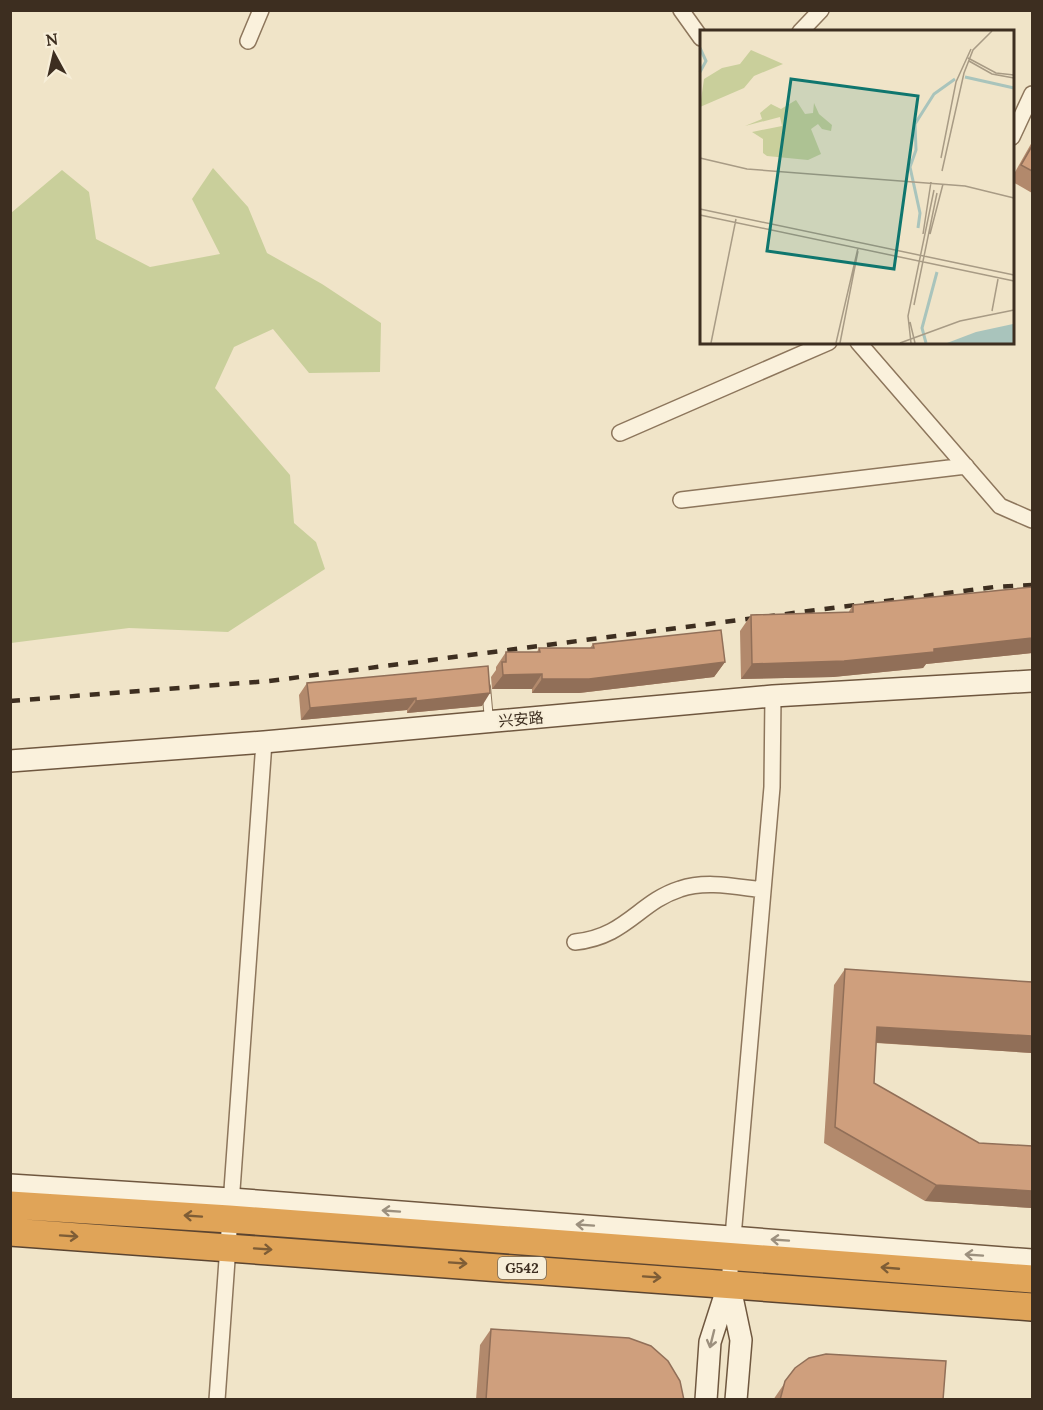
<svg xmlns="http://www.w3.org/2000/svg" width="1043" height="1410" viewBox="0 0 1043 1410" font-family="Lora,'Noto Sans SC',serif">
<rect width="100%" height="100%" fill="#f0e4c8"/>
<path fill="#c9cf9b" d="M213,168L248,207L267,253L322,284L381,323L380,372L309,373L273,329L234,347L215,388L290,475L294,523L316,542L325,569L228,632L129,628L11,643V213L62,170L89,192L96,239L150,267L220,254L192,199Z"/>
<g fill="none" stroke-linecap="round" stroke-linejoin="round">
<defs>
<path id="lane" d="M486,687L489,720"/>
<path id="street" d="M681,10L701,38
M800,32L821,10
M248,41L261,10
M1012,137L1032,94
M858,342L1000,506L1032,520
M620,433L829,342
M681,500L966,466
M575,942C626,937 639,902 680,889C706,880 737,887 763,890
M729,1283L772,787L773,696
M217,1400L264,742"/>
<path id="secondary" d="M10,761L264,742L773,696L1032,681
M10,1185L231,1199L1032,1260
M729,1283L741,1340L736,1400
M706,1400L710,1342L729,1283"/>
<path id="highway" d="M10,1205L229,1219L1032,1279
M10,1232L1032,1307"/>
</defs>
<use href="#lane" stroke="#8d765c" stroke-width="10"/>
<use href="#street" stroke="#8d765c" stroke-width="18"/>
<use href="#secondary" stroke="#6f573f" stroke-width="24"/>
<use href="#highway" stroke="#5b4430" stroke-width="30"/>
<use href="#lane" stroke="#faf1dc" stroke-width="8"/>
<use href="#street" stroke="#faf1dc" stroke-width="15"/>
<use href="#secondary" stroke="#faf1dc" stroke-width="21"/>
<use href="#highway" stroke="#e0a458" stroke-width="27"/>
<path stroke="#3d2e20" stroke-width="4.5" stroke-dasharray="10 10" stroke-linecap="butt" d="M10,701L269,681L994,587L1032,585"/>
</g>
<path fill="#b2896c" d="M1032,142V193L1011,181V179Z
M1032,587V653L926,664L923,668L833,677L741,679L740,631L751,615L848,613L853,605Z
M593,644L725,662L714,677L579,693H532V689H492L491,677L496,670V667L506,652H537L539,648H590Z
M307,683L482,706L407,713V710L301,720L299,695Z
M845,969L1032,982V1053L876,1043L874,1083L979,1143L1032,1146V1208L925,1201L824,1143L834,985Z
M491,1329L684,1400H476L480,1345Z
M795,1368L943,1400H773Z"/>
<path fill="#916f58" d="M1032,638V653L926,664L923,668L833,677L741,679L752,664L934,649Z
M725,662L714,677L579,693H532L542,679Z
M542,674L532,689H492L503,675Z
M490,693L482,706L407,713L416,701Z
M416,698L407,710L301,720L310,708Z
M877,1027L1032,1036V1053L866,1042Z
M936,1185L1032,1191V1208L925,1201Z"/>
<path fill="#cf9f7d" stroke="#916f58" stroke-width="1.5" d="M1032,146V171L1021,165Z
M1032,587V638L934,649V652L844,661L752,664L751,615L853,612V605Z
M721,630L725,662L589,679H542V674L503,675L502,662H506V652H540L539,648H594L593,644Z
M488,666L490,693L416,701V698L310,708L307,683Z
M845,969L1032,982V1036L877,1027L874,1083L979,1143L1032,1146V1191L936,1185L835,1127Z
M491,1329L629,1338L651,1346L668,1361L680,1381L684,1400H486Z
M826,1354L946,1361L943,1400H780L785,1381L795,1368L809,1358Z"/>
<defs><path id="oneway-shaft" d="M-6 0H5M1.5-3L5.5 0L1.5 3" fill="none" stroke-width="1.6" stroke-linecap="round" stroke-linejoin="round" transform="scale(1.5)"/></defs>
<g stroke="#9c907e">
<use href="#oneway-shaft" transform="translate(391 1211) rotate(-176)"/>
<use href="#oneway-shaft" transform="translate(585 1225) rotate(-176)"/>
<use href="#oneway-shaft" transform="translate(780 1240) rotate(-176)"/>
<use href="#oneway-shaft" transform="translate(974 1255) rotate(-176)"/>
<use href="#oneway-shaft" transform="translate(712 1339) rotate(104)"/>
</g>
<g stroke="#7e5d36">
<use href="#oneway-shaft" transform="translate(193 1216) rotate(-176)"/>
<use href="#oneway-shaft" transform="translate(69 1236) rotate(4)"/>
<use href="#oneway-shaft" transform="translate(263 1249) rotate(4)"/>
<use href="#oneway-shaft" transform="translate(458 1263) rotate(4)"/>
<use href="#oneway-shaft" transform="translate(890 1268) rotate(-175)"/>
<use href="#oneway-shaft" transform="translate(652 1277) rotate(4)"/>
</g>
<g text-anchor="middle" dominant-baseline="central" stroke-width="4.5" stroke-linejoin="round" paint-order="stroke">
<rect fill="#f7eed8" stroke="#756857" stroke-width="1.5" x="498" y="1257" width="48" height="22" rx="4.5"/>
<g font-size="14" font-weight="bold" fill="#3d2e20">
<text x="522" y="1268">G542</text>
</g>
<g font-size="15" fill="#3d2e20" stroke="#f7eed8">
<text transform="translate(521 719) rotate(-5)">兴安路</text>
</g>
</g>
<g transform="translate(700 30)">
<rect width="314" height="314" fill="#f0e4c8"/>
<path d="M51,20L83,34L54,46L44,58L0,77L4,49L22,38L40,34ZM96,70L105,84L113,83L114,73L119,84L132,95L131,101L122,99L118,94L111,99L121,124L108,130L67,126L63,123V109L52,102L82,96L80,87L45,96L62,89L60,83L71,74L81,79Z" fill="#c9cf9b"/>
<path d="M313,294V313H247L276,302Z" fill="#a9c4bc"/>
<path fill="none" stroke="#a9c4bc" stroke-width="3" d="M0,18L6,31L0,42M265,47L314,58M218,198L220,183L210,137L216,120L215,94L234,64L255,49M226,313L222,298L237,242"/>
<path fill="none" stroke="#a89b85" stroke-width="1.5" d="M268,28L296,43L314,45M269,31L292,44L314,48M0,128L47,139L265,156L314,168M241,128L256,52L271,19M242,141L264,43L273,20L292,1M0,179L314,245M0,185L314,251M223,204L231,152M230,204L243,154M214,275L237,163M292,281L298,249M210,292L215,313M11,313L36,189M136,313L158,218M140,313L158,221M200,313L260,291L314,280M211,313L208,286L234,160"/>
<path fill="#0f766e" fill-opacity="0.15" stroke="#0f766e" stroke-width="3" d="M91,49L218,66L194,239L67,221Z"/>
<rect width="314" height="314" fill="none" stroke="#3d2e20" stroke-width="3"/>
</g>
<rect width="1043" height="1410" fill="none" stroke="#3d2e20" stroke-width="24"/>
<g transform="translate(54 54) rotate(352)" stroke="#f7eed8" stroke-width="4.5" paint-order="stroke">
<path d="M0-4.5L10 22L0 15L-10 22Z" fill="#3d2e20"/>
<text y="-9" font-size="16" font-weight="bold" text-anchor="middle" fill="#3d2e20">N</text>
</g>
</svg>
